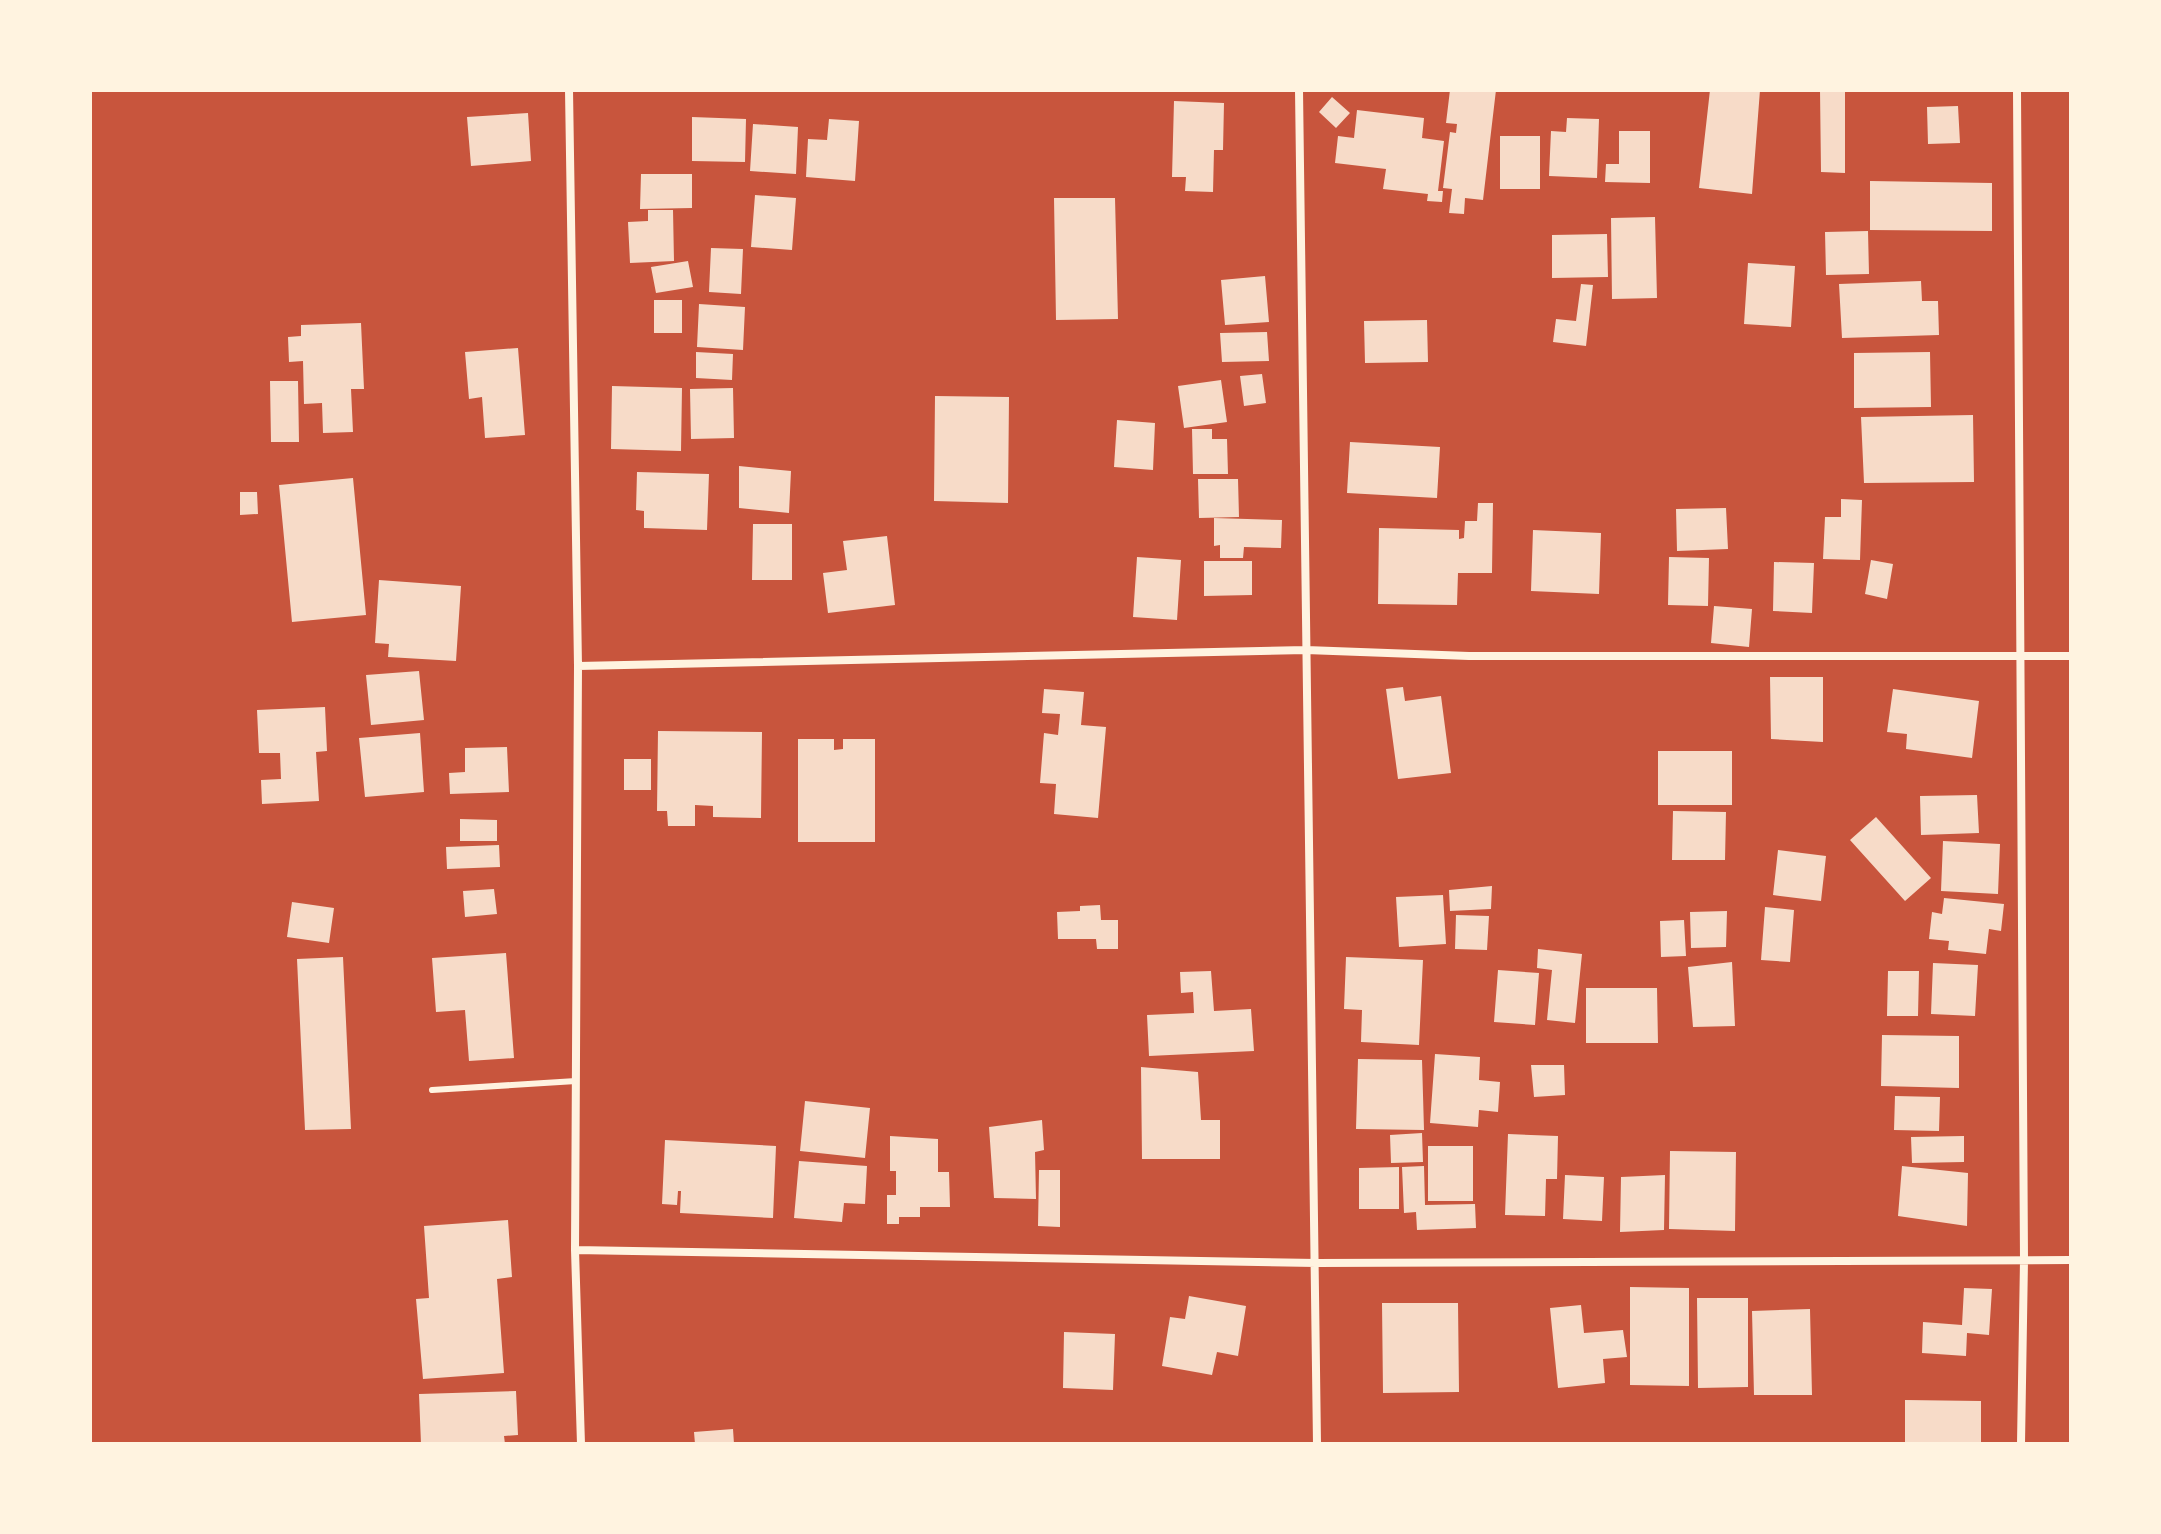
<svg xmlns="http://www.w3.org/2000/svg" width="2161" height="1534" viewBox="0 0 2161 1534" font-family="Montserrat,sans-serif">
<rect width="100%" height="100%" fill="#c8553d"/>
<path fill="#f7dbc8" d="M1450,90H1496L1483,200L1465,198L1464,214L1449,213L1452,189L1443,188L1450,132L1456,133L1457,124L1446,123Z
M1710,90H1760L1752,194L1699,188Z
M1820,90H1845V173L1821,172Z
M1332,97L1350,113L1336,128L1319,112Z
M1174,101L1224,103L1223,150H1214L1213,192L1185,191L1186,177H1172Z
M1958,106L1960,143L1928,144L1927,107Z
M1357,110L1424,118L1422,138L1444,141L1438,191H1443L1442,202L1427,201L1428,194L1383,189L1386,169L1335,163L1338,136L1354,138Z
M528,113L531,161L471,166L467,117Z
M692,117L746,119L745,162L692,161Z
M1567,118L1599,119L1597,178L1549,176L1551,131L1566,132Z
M829,119L859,121L855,181L806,177L808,139L827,140Z
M753,124L798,127L796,174L750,171Z
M1619,131H1650V183L1605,182L1606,164H1619Z
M1500,136H1540V189H1500Z
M641,174H692V208L640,209Z
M1870,181L1992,183V231L1870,230Z
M755,195L796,198L792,250L751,247Z
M1054,198H1115L1118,319L1056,320Z
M648,210H673L674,261L630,263L628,222L648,221Z
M1655,217L1657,298L1612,299L1611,218Z
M1868,231L1869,274L1826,275L1825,232Z
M1607,234L1608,277L1552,278V235Z
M711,248L743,249L741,294L709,292Z
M688,261L693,287L656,293L651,267Z
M1748,263L1795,266L1791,327L1744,324Z
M1265,276L1269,322L1225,325L1221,280Z
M1921,281L1922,301H1938L1939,335L1842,338L1839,284Z
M1581,284L1593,285L1586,346L1553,342L1556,319L1576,321Z
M654,300H682V333H654Z
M699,304L745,307L743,350L697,347Z
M1427,320L1428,362L1365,363L1364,321Z
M361,323L364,389H351L353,432L323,433L322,403L304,404L303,361L289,362L288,337L301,336V325Z
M1267,332L1269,361L1222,362L1220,333Z
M518,348L525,435L485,438L482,397L469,399L465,352Z
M696,352L733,354L732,380L696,378Z
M1930,352L1931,407L1854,408V353Z
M1262,374L1266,403L1244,406L1240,376Z
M1221,380L1227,422L1184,428L1178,386Z
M270,381H298L299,442H271Z
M612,386L682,388L681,451L611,449Z
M733,388L734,438L691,439L690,389Z
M935,396L1009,397L1008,503L934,501Z
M1973,415L1974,482L1864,483L1861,417Z
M1117,420L1155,423L1153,470L1114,467Z
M1192,429H1212V439H1227L1228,474H1193Z
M1350,442L1440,447L1437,498L1347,493Z
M739,466L791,471L789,513L739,508Z
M637,472L709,474L707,530L644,528V511L636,510Z
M353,478L366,615L292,622L279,485Z
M1198,479H1238L1239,517L1199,518Z
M240,492H257L258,514L240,515Z
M1841,499L1862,500L1860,560L1823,559L1825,517H1841Z
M1478,503H1493L1492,573H1458L1457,605L1378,604L1379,528L1459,530V539L1464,538L1465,521H1477Z
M1726,508L1728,549L1677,551L1676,509Z
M1214,518L1282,520L1281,548L1244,547L1243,558H1220V545L1214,546Z
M753,524H792V580H752Z
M1533,530L1601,533L1599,594L1531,591Z
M887,536L895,605L828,613L823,573L847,570L843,541Z
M1137,557L1181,560L1177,620L1133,617Z
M1669,557L1709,558L1708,606L1668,605Z
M1871,560L1893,564L1887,599L1865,594Z
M1204,561H1252V595L1204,596Z
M1774,562L1814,563L1812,613L1773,611Z
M379,580L461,586L456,661L388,657L389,644L375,643Z
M1714,606L1752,609L1749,647L1711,643Z
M419,671L424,720L371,725L366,675Z
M1770,677H1823V742L1771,739Z
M1403,687L1405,701L1441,696L1451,773L1398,779L1386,689Z
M1044,689L1084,692L1081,725L1106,727L1098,818L1054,814L1056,784L1040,783L1044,733L1058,735L1060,714L1042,713Z
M1893,689L1979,701L1972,758L1906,749L1907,734L1887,732Z
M325,707L327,751L316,752L319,801L262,804L261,780L281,779L280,753H259L257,710Z
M658,731L762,732L761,818L713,817V806L695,805V826H668L667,811H657Z
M420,733L424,792L365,797L359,738Z
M798,739H834V750L843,749V739H875V842H798Z
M507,747L509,792L450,794L449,773L465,772V748Z
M1658,751H1732V805H1658Z
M624,759H651V790H624Z
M1977,795L1979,833L1921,835L1920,796Z
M1673,811L1726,812L1725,860H1672Z
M1876,817L1931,878L1905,901L1850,840Z
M460,819L497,820V841H460Z
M1943,841L2000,844L1998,894L1941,891Z
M499,845L500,867L447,869L446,847Z
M1778,850L1826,856L1821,901L1773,895Z
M1492,886L1491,909L1450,911L1449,890Z
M494,889L497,914L465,917L463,891Z
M1443,895L1446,944L1399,947L1396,897Z
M1944,898L2004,904L2001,931L1989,929L1986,954L1948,950L1949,941L1929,939L1932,912L1942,914Z
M292,902L334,908L329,943L287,937Z
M1100,905L1101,920H1118V949H1097L1096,939H1058L1057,912L1080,911V906Z
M1765,907L1794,910L1790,962L1761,960Z
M1727,911L1726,947L1691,948L1690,912Z
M1456,915L1489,916L1487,950L1455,949Z
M1684,920L1686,956L1661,957L1660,921Z
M1538,949L1582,954L1575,1023L1547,1020L1552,970L1537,968Z
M506,953L514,1058L469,1061L465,1010L436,1012L432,958Z
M343,957L351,1129L305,1130L297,959Z
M1346,957L1423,960L1419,1045L1361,1042L1362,1010L1344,1009Z
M1732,962L1735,1026L1693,1027L1688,967Z
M1933,963L1978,965L1975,1016L1931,1014Z
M1498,970L1539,973L1535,1025L1494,1022Z
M1211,971L1214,1011L1251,1009L1254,1051L1149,1056L1147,1015L1194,1013L1193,992L1181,993L1180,972Z
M1888,971H1919L1918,1016H1887Z
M1586,988H1657L1658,1043H1586Z
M1882,1035L1959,1036V1088L1881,1086Z
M1435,1054L1480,1057L1479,1080L1500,1082L1498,1112L1479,1110L1478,1127L1430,1123Z
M1358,1059L1422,1060L1424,1130L1356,1129Z
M1531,1065H1564L1565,1095L1534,1097Z
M1141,1067L1198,1072L1201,1120H1220V1159H1142Z
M1895,1096L1940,1097L1939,1131L1894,1130Z
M805,1101L870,1108L865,1158L800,1151Z
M1042,1120L1044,1150L1035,1152L1036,1199L994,1198L989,1127Z
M1422,1133L1423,1162L1391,1163L1390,1135Z
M1508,1134L1558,1136L1557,1179H1546L1545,1216L1505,1215Z
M890,1136L938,1139V1172H949L950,1207H920V1217H899V1224H887V1195H896V1171H890Z
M1964,1136V1162L1912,1163L1911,1137Z
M665,1140L776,1146L773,1218L680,1213L681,1191H678L677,1205L662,1204Z
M1428,1146H1473V1201H1428Z
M1670,1151L1736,1152L1735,1231L1669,1229Z
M799,1161L867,1166L865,1204L844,1203L842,1222L794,1218Z
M1424,1166L1425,1205L1475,1204L1476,1228L1417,1230L1416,1212L1404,1213L1402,1167Z
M1902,1166L1968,1173L1967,1226L1898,1216Z
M1399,1167V1209H1359V1168Z
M1039,1170H1060V1227L1038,1226Z
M1565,1175L1604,1177L1602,1221L1563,1219Z
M1665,1175L1664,1230L1620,1232L1621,1177Z
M508,1220L512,1277L497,1279L504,1373L423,1379L416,1299L429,1298L424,1226Z
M1630,1287L1689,1288V1386L1630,1385Z
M1964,1288L1992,1289L1989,1335L1967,1333L1966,1356L1922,1353L1923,1322L1962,1325Z
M1189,1296L1246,1306L1238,1356L1217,1352L1212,1375L1162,1366L1170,1317L1185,1319Z
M1697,1298H1748V1387L1698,1388Z
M1382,1303H1458L1459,1392L1383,1393Z
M1581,1305L1584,1333L1623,1330L1627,1357L1603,1359L1605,1383L1558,1388L1550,1308Z
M1810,1309L1812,1395H1754L1752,1311Z
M1064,1332L1115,1334L1113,1390L1063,1388Z
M516,1391L518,1435L504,1436L505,1444H421L419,1394Z
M1905,1400L1981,1401V1444H1905Z
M733,1429L734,1444H695L694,1432Z"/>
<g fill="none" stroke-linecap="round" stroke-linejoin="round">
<path stroke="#fff3e0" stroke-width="6" d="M432,1090L576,1081"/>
<path stroke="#fff3e0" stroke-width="8" d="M569,90L578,666L575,1250L581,1444
M1299,90L1317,1444
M2017,90L2024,1260L2021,1444
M578,666L1306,650L1469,656H2071
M575,1250L1316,1263L2071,1260"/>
</g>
<rect width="2161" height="1534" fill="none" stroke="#fff3e0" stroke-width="184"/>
</svg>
